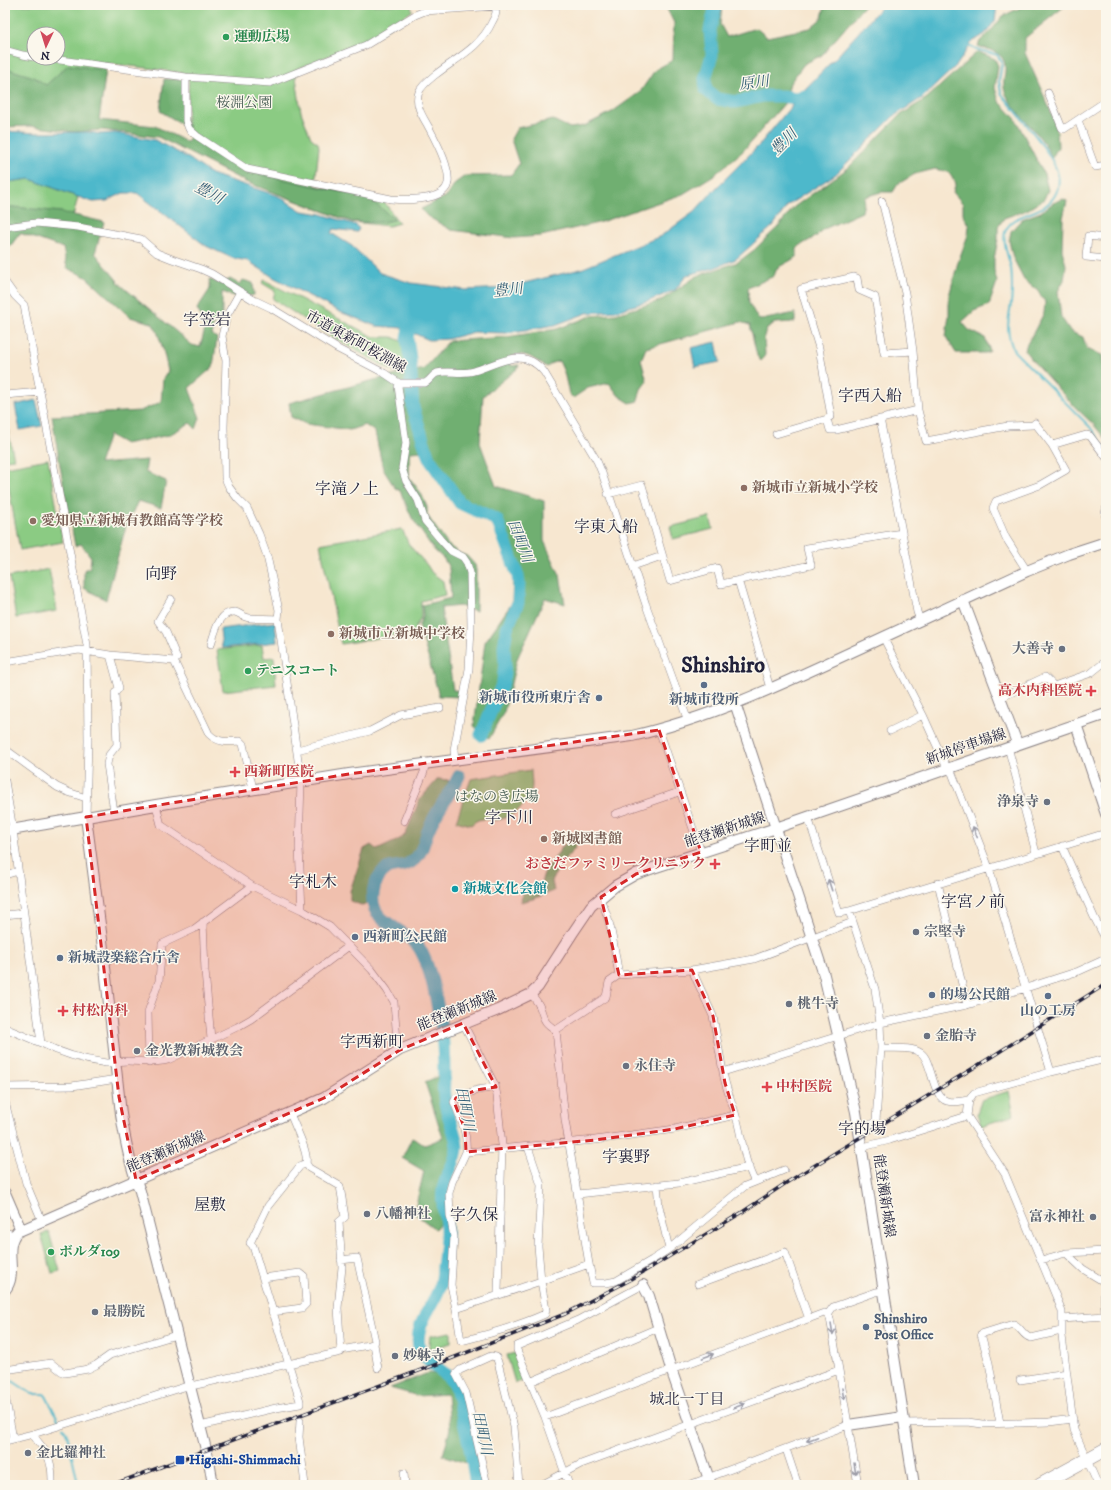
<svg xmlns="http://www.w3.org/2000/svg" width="1111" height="1490" viewBox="0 0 1111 1490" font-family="'IM FELL DW Pica','Noto Serif JP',serif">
<rect width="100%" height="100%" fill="#fbf7ec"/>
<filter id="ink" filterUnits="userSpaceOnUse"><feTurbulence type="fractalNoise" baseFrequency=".025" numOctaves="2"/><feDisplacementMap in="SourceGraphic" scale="8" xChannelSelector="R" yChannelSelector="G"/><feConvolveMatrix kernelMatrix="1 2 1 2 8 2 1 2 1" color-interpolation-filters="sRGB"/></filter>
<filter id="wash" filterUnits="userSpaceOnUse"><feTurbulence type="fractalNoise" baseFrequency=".012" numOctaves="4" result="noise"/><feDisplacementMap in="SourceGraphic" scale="16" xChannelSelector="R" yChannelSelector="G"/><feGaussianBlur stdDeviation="0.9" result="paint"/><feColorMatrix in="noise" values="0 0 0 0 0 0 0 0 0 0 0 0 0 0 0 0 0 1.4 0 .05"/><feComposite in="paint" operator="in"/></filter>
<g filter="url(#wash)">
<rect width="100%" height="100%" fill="#f7e7d0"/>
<path fill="#8bcb83" stroke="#56765f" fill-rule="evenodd" d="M5,5H411L412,11L376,36L295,70L301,112L311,138L318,143L319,147L315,185L383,200L399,223L389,226L352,222L246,182L196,156L187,121L189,74L155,69L105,63L97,122L5,126ZM34,34H58V58H34Z
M30,179L78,197L71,224L63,247L20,233L5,253V181L8,182Z
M264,280L374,337H392L401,341L406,358V374L401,378L399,375L317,328L273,299L275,291L262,283Z
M5,416L14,459L5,460Z
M48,459L63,542L20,550L5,467Z
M710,517L713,529L673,539L670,527Z
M402,529L409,545L427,565L432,573L443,581L445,595L421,601V617L413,632L341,644L320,544Z
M49,569L57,611L16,618L9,577Z
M262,645L264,658L274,657L276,685L223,691L217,650Z
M531,770C531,776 533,786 531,792C526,805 512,819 496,820C485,820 480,816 471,825L456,821L471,779Z
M1009,1091L1014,1115L981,1126L977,1115L981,1100Z
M49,1232L60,1271L52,1273L41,1234Z
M451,1332V1343L430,1349L429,1346L430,1336Z
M515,1353L523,1381L515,1383L507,1355Z"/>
<path fill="#70af71" stroke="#496856" d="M665,5H722L720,24L727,37L756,28L767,37L810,28L822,18L825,5H865L822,55L804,64L790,83L784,104L742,152L714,175L683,194L598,223L541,236L514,238L451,230L427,216L421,209L447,196L455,183L465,176L511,175L519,164L511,139L517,128L553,120L570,128L584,126L612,112L640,92L655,70L673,60L674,23Z
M1026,5H1066L1025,38V53L1052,114L1057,131L1058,147L1052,158C1049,152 1045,145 1041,139C1030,124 1014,111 1006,94C1000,82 1008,72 1004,61C1000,51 986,49 978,46L980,41L990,32L1003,16Z
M977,52L986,55L995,59L998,66L995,88L999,101L1015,118L1044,174L1048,190L1044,199L1027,210L1004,218L998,227V239L994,259V270L997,282L989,305L974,311L962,322L969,330L985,338L990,351L986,353H956L946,337L949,315V296L958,262L968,235L969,225L963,216V204L953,192L956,183L948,172L935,169L915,174L898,184L893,192H881L865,197L862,212L824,229L817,236L801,245L797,249V257L777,268L774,276L748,288L749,303L758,319L761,320L795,313V322L775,323L768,327L764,336L765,355L761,361L757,356L750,325L740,322L646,348L641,360L647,381L641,389L638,401L630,403L619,396L609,383L588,388L573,398L569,394L564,372L559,361L552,363L547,367C533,360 528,350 510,357L511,366L519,365L517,369L483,396L480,443L496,486L544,501V541L560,575L565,604L545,598L517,659L504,712L489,739L474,726L485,642L512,603L513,576L492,521L463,502L435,474L423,451L410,452L409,477L421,493L427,507V515L448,545L459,553L467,556L475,565L476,569V611L460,606L441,608L453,690L462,691L460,697L439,696L419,625L423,616L422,605L451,598L449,568L444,559L434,550L412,518L400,491L395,488L383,469L375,432L365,425L350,430L306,424L291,417L289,403L374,380L424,369L449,341L507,337L557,329L591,316L616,314L660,301L697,276L738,262L754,250L779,226L794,207L848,168L899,116L927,98Z
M68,65L106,70L99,120L155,126L187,142L191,135L183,125L160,111L164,79H183L185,122L191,132L246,171L369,198L395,220L382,222H352L246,182L158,137L102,130L75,132L30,126L5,127V68L34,77L46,85Z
M1063,199L1067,201L1063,218L1062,250L1066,265L1064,280L1058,291L1061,317L1071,332L1083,337L1087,349L1102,355L1106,390V411L1103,426L1106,434V440L1094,425L1072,404L1032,360L1025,351L1026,346L1044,313L1045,302L1037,290L1025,281L1013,258L1009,241L1011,231L1022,219L1041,212L1053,203Z
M5,206L61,212L104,222L95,253L121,285L192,345L200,347L206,326L197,309L210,289L209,279L221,284L230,279L239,284L243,280L253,283L254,295L240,298L222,292V322L213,324L212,335L217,338L213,367L189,388L200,418L196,429L190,423L169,435L125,444L109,435L99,464L147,460L145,472L166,481L161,508L138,501L126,526L106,600L84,588V570L90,567L91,557L81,544L75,546L60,466L52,416L140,411L161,402L163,379L168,371L163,349L157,331L152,323L130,317L86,277L67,268L63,248L20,233L5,253Z
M438,779L448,780L450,788L426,833L419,853L409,862L392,866L381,872L369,893L368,904L361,905L350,901V891L364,849L371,845L377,850L398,840L405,835L420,799Z
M576,837L575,849L560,864L552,881L554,891L533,899L521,902L523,889L540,886L544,873L565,843Z
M439,1076L441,1104L452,1135L453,1148L448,1166L439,1186L437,1202L441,1222L435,1229L414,1213L424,1171L402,1158L412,1138L425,1145L443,1138L425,1082Z
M428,1373L436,1374L447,1381L453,1394L469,1464L443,1455L450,1429L447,1394L418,1396L390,1388Z"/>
<path fill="#4eb8cb" stroke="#386d83" d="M883,5H997L995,21L985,34L972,42L957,65L922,98L894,116L836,174L788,205L773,226L736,259L714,268L687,275L675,290L649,301L616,311L587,313L555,325L506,333L474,332L448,339L429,340L402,328L376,326L340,312L273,277L248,261L232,258L206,246L137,193H123L107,201L93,202L78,197L30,179L8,182L5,181V131L37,133L88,132L101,134L115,133L155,140L190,159L211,174L278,196L302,211L321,214L356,225L359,229L357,232L333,229L331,233L352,246L380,273L411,283L466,290L504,288L581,269L661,236L694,212L717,187L760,144L806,88L840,53Z
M716,342L720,362L695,367L691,348Z
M36,400L42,426L20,430L15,405Z
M275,622L277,642L222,648L220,629Z"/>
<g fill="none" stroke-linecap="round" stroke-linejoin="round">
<path stroke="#4eb8cb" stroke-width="2" d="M966,46L997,55L1002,62L999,81L1001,93C1015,111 1054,154 1058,175C1061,187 1055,199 1045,206C1031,215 1012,215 1005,232C1002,243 1009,258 1011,268C1012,275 1012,282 1012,289C1012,316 1002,324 1014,351L1090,427L1106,450
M5,1376L32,1394H44L46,1396L60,1423
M63,1427C69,1435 68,1439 70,1448C73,1460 76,1472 78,1485"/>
<path stroke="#4eb8cb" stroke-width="13" d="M716,5L710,30L712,55L705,79L706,90L717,99L736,102L763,96H782L795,98L804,96H815
M412,314L407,338L410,359L413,408L429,458L460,503L497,520L513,562L518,576L519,584L518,603L507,628L504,647L505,663L503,682L481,735
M459,776C450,795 435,811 428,831C424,840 423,852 415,859C405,868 400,865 389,868C380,871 374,884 373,894C369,923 403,927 418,946C428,961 435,992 438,1009C443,1031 444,1053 444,1075C444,1082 443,1089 444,1096C445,1114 456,1130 457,1147C457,1162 445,1175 443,1190C441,1202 445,1214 446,1225C447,1239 445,1253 443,1267C443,1273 442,1279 441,1284C435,1304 414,1324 419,1346C423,1362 439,1367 449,1378C452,1381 454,1384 456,1387L471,1453L476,1485"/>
</g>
</g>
<g filter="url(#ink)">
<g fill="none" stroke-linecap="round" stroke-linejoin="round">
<defs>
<path id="street" d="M5,50L23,55L34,57
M45,58L186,77L270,83L366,45L415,15L425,11L510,5
M186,77V121L189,129L197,136L247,169L391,199C404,200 438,201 446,188C455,175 435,139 428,126C423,117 414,104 419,92C422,85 429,80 435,75C455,59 481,47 492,22C496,15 497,12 495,5
M1048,93L1062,128L1064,129L1106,101
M1078,120L1095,167L1106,165
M882,201L905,293L913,351L918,410L836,430H830L827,419L831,416L819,348L801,289L854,277L857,278L859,290L875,297L884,353L913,351
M5,227L36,223L78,227L141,239L157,253L172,259L201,269L212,274L252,299L271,308L338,349L384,373L399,383H425C430,381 432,375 437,373C449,370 462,375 474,371C500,363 523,346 544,372L597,461L602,473L646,605L688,721
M1106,238L1088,236L1086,257L1106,259
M5,282L15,296L24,305L87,645L88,741L86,817
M240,292L227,315L222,336L226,361L224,427L225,478L229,487L238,499L247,508L259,534L267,556L279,610L278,619L301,781L299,848L302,910L330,927L372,970L387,990L394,1002L397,1041L400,1050
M399,383L398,386L406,443L402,468L406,481L418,500L425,521L440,539L451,551L463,557L467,563L470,573L471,627L469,669L454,750L455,759
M5,395L40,392
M918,410L926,441L1008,426L1033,425L1035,423L1052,445L1066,470L1040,485L996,501L993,508L1006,538L1027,571
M880,419L889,463L917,612L920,620
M776,434L827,419
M1052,445L1086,435L1090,436L1106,457
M608,494L642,485L670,581L717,568L721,584L811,565L807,548L902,533
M1106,509L1105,514L1106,518
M633,566L662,556
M738,580L770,688
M171,599L158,621L166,632L177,658L174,661
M883,637L923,715L947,768L952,773L989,868L1051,1072L974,1093L969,1100L967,1116L1005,1174L1060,1306L1062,1312V1336L1074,1430L1098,1485
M211,644C215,632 219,611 235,612C240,613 244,618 250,618C259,619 268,618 278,619
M110,655L119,688L115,693L117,745L109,755L107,764L114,812
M5,662L79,650L110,655L174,661L209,734C218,743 228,742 240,741L243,744L253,789
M1000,698L1045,677L1054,686L1091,673L1106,661
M659,730L701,852
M890,731L923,715
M1008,747L1036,853
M5,749L57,787L68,792L86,798
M297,750L370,731L401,715L440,708
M5,781L13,830L41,1043C60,1053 85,1060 106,1063C113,1063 121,1061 128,1061C141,1061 154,1064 168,1060L237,1027L251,1019L349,946
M156,805L161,825L252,886L302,910
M615,814L679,792
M808,817L839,913L849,911L1106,833
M404,821L424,772L425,762
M1062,846L1094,917L1106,940
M5,875L18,871
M938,883L967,1005
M599,899C611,913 615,956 619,975L692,970L754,959L853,922L849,911
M5,915L23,913
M203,922L205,971L211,1039
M853,922L875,989L880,1023L881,1048L876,1121L860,1132
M692,970L713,1016L723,1072
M531,994C534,998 537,1001 539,1005C545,1018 541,1021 556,1030L565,1120L589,1264L593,1283H606L616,1281L652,1260L669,1249L745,1186L755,1182C744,1162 742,1137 736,1116C732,1101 725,1087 723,1072L880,1023L967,1005L1026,988L1079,971L1099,962L1106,958
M463,1023L495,1085L497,1096L502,1145L498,1292L499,1295L456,1309L461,1341C490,1334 518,1326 545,1314L546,1310L541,1281L589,1264
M5,1028L41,1043
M556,1030L606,997L609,982L619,975
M881,1048C893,1049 911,1046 921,1053C932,1060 932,1098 947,1101C953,1103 962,1101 969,1100
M149,1063L148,1012L159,981L162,944L194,929L252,886
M1051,1072L1106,1059
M495,1085L491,1088L477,1090L456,1098L454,1102C461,1119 468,1134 466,1152L595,1140L675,1129L735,1115
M5,1087L72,1086L117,1079
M5,1102L26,1183L42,1221
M290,1113C294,1125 309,1152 306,1163
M863,1147L890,1140L967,1116
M755,1182L784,1170
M657,1185L659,1206L669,1249
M578,1194L679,1183L749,1167
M5,1233H8L14,1235
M1066,1253L1106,1251
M1041,1260L1066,1253L1083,1269L1106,1283
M263,1278L300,1273L304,1276L306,1304L302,1308L272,1312
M698,1284L785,1252L809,1319
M499,1295L541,1281L538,1246L541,1185L528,1147
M456,1309L451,1285L454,1237L450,1215L449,1193L452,1182L466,1152
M828,1314L833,1307L876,1292L884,1291
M1062,1319L1105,1316L1104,1287L1105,1283
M374,1344L378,1368
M341,1350L374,1344L375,1341L357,1258L341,1260
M5,1370L51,1363L61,1371L65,1373L88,1369L96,1365L110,1355L176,1335
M1020,1380L1067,1373
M530,1382L658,1328
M5,1395L13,1439
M545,1417L824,1313L828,1314L830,1318L839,1370
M300,1421L299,1437L305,1485
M904,1423L968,1422L982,1424L1049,1422L1073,1419
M1000,1423L989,1363L981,1334L1013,1324C1021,1326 1022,1336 1031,1338L1061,1331
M33,1434C36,1441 43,1446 46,1453C52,1463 52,1474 52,1485
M5,1441L33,1434L184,1387L196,1385L341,1352L338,1308L342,1267L339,1222L345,1217L340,1186L309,1168L306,1163L300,1166L268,1206L250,1243L253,1246L300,1401V1404L276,1408L200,1426
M786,1449L798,1485
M404,1473L405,1485
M487,1485L466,1393L456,1374L460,1370L491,1356L496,1357L498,1362L514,1427L519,1485
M541,1485L581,1464L839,1370L858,1485
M569,1485L545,1417L517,1350V1346L578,1320L643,1285
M689,1485L848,1425"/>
<path id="secondary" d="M963,600L1017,743
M735,703L824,975L856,1112L914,1485
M1076,724L1106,814
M86,817L102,940L121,1114C125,1140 130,1166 140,1191L209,1461L213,1485
M5,831L156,805L349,774L632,736C707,719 776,687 845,655C905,627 966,599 1027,571L1069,554L1106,542
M5,1193L21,1230
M643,1285L649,1296L671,1369L711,1485
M5,1290C19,1273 2,1249 17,1232L324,1098L400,1050L498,1010L531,994L538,987L572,934L591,906L615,886L636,874L653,868L776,828L1106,714
M848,1425L903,1417"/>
<path id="highway" d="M1040,1485L1106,1449"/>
</defs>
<use href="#street" stroke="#8c8486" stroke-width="8"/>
<use href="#secondary" stroke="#8c8486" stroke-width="12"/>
<use href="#highway" stroke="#8c8486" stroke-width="14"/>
<use href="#street" stroke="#fff" stroke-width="7"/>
<use href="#secondary" stroke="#fff" stroke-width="10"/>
<use href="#highway" stroke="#fff" stroke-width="13"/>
<defs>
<path id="rail" d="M112,1485L440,1363L565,1314L630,1280L741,1213L786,1183L988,1059L1106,984"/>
</defs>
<use href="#rail" stroke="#22223b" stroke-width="3.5"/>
<use href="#rail" stroke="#fbf7ec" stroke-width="2" stroke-dasharray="6" stroke-linecap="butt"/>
</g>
<defs><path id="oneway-shaft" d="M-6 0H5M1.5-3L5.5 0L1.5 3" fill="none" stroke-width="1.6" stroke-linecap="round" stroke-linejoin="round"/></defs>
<g stroke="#9c9ca7">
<use href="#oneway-shaft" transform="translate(975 832) rotate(-112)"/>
<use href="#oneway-shaft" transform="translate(830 885) rotate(-108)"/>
<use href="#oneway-shaft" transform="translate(832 1329) rotate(81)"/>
<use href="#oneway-shaft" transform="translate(708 1356) rotate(-20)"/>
<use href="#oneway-shaft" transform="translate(843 1394) rotate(80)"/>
<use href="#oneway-shaft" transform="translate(739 1406) rotate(-20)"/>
<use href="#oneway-shaft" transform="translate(812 1439) rotate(159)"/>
<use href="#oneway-shaft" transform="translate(855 1469) rotate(81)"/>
</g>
</g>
<path fill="#d62828" fill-opacity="0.2" stroke="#d62828" stroke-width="3" stroke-dasharray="8 5" stroke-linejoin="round" d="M659,730L701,852L636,874L601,897L619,975L692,970L713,1016L725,1083L735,1115L675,1129L595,1140L466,1152L465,1129L454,1102L456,1098L477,1090L496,1087L463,1023L400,1050L324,1098L136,1180L119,1097L86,817L349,774Z"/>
<g fill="#2e9e5b" stroke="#fbf7ec" stroke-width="1.5">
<circle cx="226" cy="37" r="4"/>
<circle cx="248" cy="671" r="4"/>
<circle cx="51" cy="1252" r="4"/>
</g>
<g fill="#8d6e63" stroke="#fbf7ec" stroke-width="1.5">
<circle cx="744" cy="488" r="4"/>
<circle cx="33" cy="521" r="4"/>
<circle cx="331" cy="634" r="4"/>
<circle cx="544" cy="839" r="4"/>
</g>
<g fill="#6b7280" stroke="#fbf7ec" stroke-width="1.5">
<circle cx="1062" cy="649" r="4"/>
<circle cx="1047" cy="802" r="4"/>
<circle cx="916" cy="932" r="4"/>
<circle cx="789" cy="1004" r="4"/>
<circle cx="927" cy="1036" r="4"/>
<circle cx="137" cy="1051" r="4"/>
<circle cx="626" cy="1066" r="4"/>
<circle cx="367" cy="1214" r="4"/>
<circle cx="1093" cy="1217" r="4"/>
<circle cx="95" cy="1312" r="4"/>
<circle cx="395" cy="1356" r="4"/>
<circle cx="28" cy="1453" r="4"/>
</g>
<g fill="#5c6f8a" stroke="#fbf7ec" stroke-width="1.5">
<circle cx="704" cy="685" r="4"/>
<circle cx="599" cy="698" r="4"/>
<circle cx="355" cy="937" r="4"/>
<circle cx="60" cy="958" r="4"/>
<circle cx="932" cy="995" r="4"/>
<circle cx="1048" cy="996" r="4"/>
<circle cx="866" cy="1327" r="4"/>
</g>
<g fill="#e0444e" stroke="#fbf7ec" stroke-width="1.5">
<path d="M1089 685h4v4h4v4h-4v4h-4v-4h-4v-4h4z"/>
<path d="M233 766h4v4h4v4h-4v4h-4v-4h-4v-4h4z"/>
<path d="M713 858h4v4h4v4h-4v4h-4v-4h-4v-4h4z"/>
<path d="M61 1005h4v4h4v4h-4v4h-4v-4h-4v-4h4z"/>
<path d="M765 1081h4v4h4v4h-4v4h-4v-4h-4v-4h4z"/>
</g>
<circle fill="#0f9aa8" stroke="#fbf7ec" stroke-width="1.5" cx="455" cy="889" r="4"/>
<rect fill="#1a4fb4" stroke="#fbf7ec" stroke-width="1.5" x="175" y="1455" width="10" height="10" rx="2"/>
<g text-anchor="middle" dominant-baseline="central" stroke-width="3" stroke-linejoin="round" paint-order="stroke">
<g font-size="14" font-weight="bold" fill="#27864d" stroke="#fbf7ec" text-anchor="start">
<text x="234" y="37">運動広場</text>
<text x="256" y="671">テニスコート</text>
<text x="59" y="1252">ボルダ109</text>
</g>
<g font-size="14" fill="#475d54" stroke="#fbf7ec">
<text x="244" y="103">桜淵公園</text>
<text x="497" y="797">はなのき広場</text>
</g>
<g font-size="14" fill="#22223b" stroke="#fbf7ec">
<text transform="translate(356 342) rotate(29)">市道東新町桜淵線</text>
<text transform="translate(966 747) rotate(-19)">新城停車場線</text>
<text transform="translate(725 830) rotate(-18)">能登瀬新城線</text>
<text transform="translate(457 1011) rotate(-22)">能登瀬新城線</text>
<text transform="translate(166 1152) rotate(-23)">能登瀬新城線</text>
<text transform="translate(884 1196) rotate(82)">能登瀬新城線</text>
</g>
<g font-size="14" font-weight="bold" fill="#785e54" stroke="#fbf7ec" text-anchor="start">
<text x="752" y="488">新城市立新城小学校</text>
<text x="41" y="521">愛知県立新城有教館高等学校</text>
<text x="339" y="634">新城市立新城中学校</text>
<text x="552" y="839">新城図書館</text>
</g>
<g font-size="14" font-weight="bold" fill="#5b616d" stroke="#fbf7ec" text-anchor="start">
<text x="1054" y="649" text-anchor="end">大善寺</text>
<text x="1039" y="802" text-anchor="end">浄泉寺</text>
<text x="924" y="932">宗堅寺</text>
<text x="797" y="1004">桃牛寺</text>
<text x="935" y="1036">金胎寺</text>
<text x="145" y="1051">金光教新城教会</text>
<text x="634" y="1066">永住寺</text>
<text x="375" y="1214">八幡神社</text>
<text x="1085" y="1217" text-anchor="end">富永神社</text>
<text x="103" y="1312">最勝院</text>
<text x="403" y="1356">妙躰寺</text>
<text x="36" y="1453">金比羅神社</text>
</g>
<g font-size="14" font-weight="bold" fill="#be3a42" stroke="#fbf7ec" text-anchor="start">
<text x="1082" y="691" text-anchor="end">高木内科医院</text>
<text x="244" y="772">西新町医院</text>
<text x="706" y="864" text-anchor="end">おさだファミリークリニック</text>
<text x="72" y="1011">村松内科</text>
<text x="776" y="1087">中村医院</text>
</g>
<g font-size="14" font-weight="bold" fill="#4e5e75" stroke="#fbf7ec" text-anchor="start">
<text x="591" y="698" text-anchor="end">新城市役所東庁舎</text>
<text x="704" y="700" text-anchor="middle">新城市役所</text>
<text x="363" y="937">西新町公民館</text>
<text x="68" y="958">新城設楽総合庁舎</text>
<text x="940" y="995">的場公民館</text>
<text x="1048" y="1011" text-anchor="middle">山の工房</text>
<text x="874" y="1319">Shinshiro<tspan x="874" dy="16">Post Office</tspan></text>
</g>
<g font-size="14" font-weight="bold" fill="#0d838f" stroke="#fbf7ec" text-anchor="start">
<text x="463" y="889">新城文化会館</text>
</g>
<g font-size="14" font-weight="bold" fill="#164399" stroke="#fbf7ec" text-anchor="start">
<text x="189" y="1460">Higashi-Shimmachi</text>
</g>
<g font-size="15" font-style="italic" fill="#345e75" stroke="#fbf7ec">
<text transform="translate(754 83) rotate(-8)">原川</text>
<text transform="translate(784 142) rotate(-46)">豊川</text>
<text transform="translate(209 193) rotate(28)">豊川</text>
<text transform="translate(508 290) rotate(-7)">豊川</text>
<text transform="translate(520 541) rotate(69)">田町川</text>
<text transform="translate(465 1109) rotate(79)">田町川</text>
<text transform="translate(482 1433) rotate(78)">田町川</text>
</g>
<g font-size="15" fill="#22223b" stroke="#fbf7ec">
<text x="687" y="1399">城北一丁目</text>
</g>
<g font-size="16" fill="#22223b" stroke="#fbf7ec">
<text x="207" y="320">字笠岩</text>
<text x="870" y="396">字西入船</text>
<text x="347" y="489">字滝ノ上</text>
<text x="606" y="527">字東入船</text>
<text x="161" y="574">向野</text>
<text x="509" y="818">字下川</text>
<text x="768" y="846">字町並</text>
<text x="313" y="882">字札木</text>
<text x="973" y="902">字宮ノ前</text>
<text x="372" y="1042">字西新町</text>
<text x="862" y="1129">字的場</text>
<text x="626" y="1157">字裏野</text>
<text x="210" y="1205">屋敷</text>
<text x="474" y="1215">字久保</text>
</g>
<g font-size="22" font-weight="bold" fill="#22223b" stroke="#fbf7ec">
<text x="723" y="665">Shinshiro</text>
</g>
</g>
<rect width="1111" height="1490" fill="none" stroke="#fbf7ec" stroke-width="20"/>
<g transform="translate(46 46) rotate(184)"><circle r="19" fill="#fbf7ec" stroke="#a4a2a5"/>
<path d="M0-3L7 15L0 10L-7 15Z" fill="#d1495b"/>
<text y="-6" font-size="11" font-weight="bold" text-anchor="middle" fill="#22223b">N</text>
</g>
</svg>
